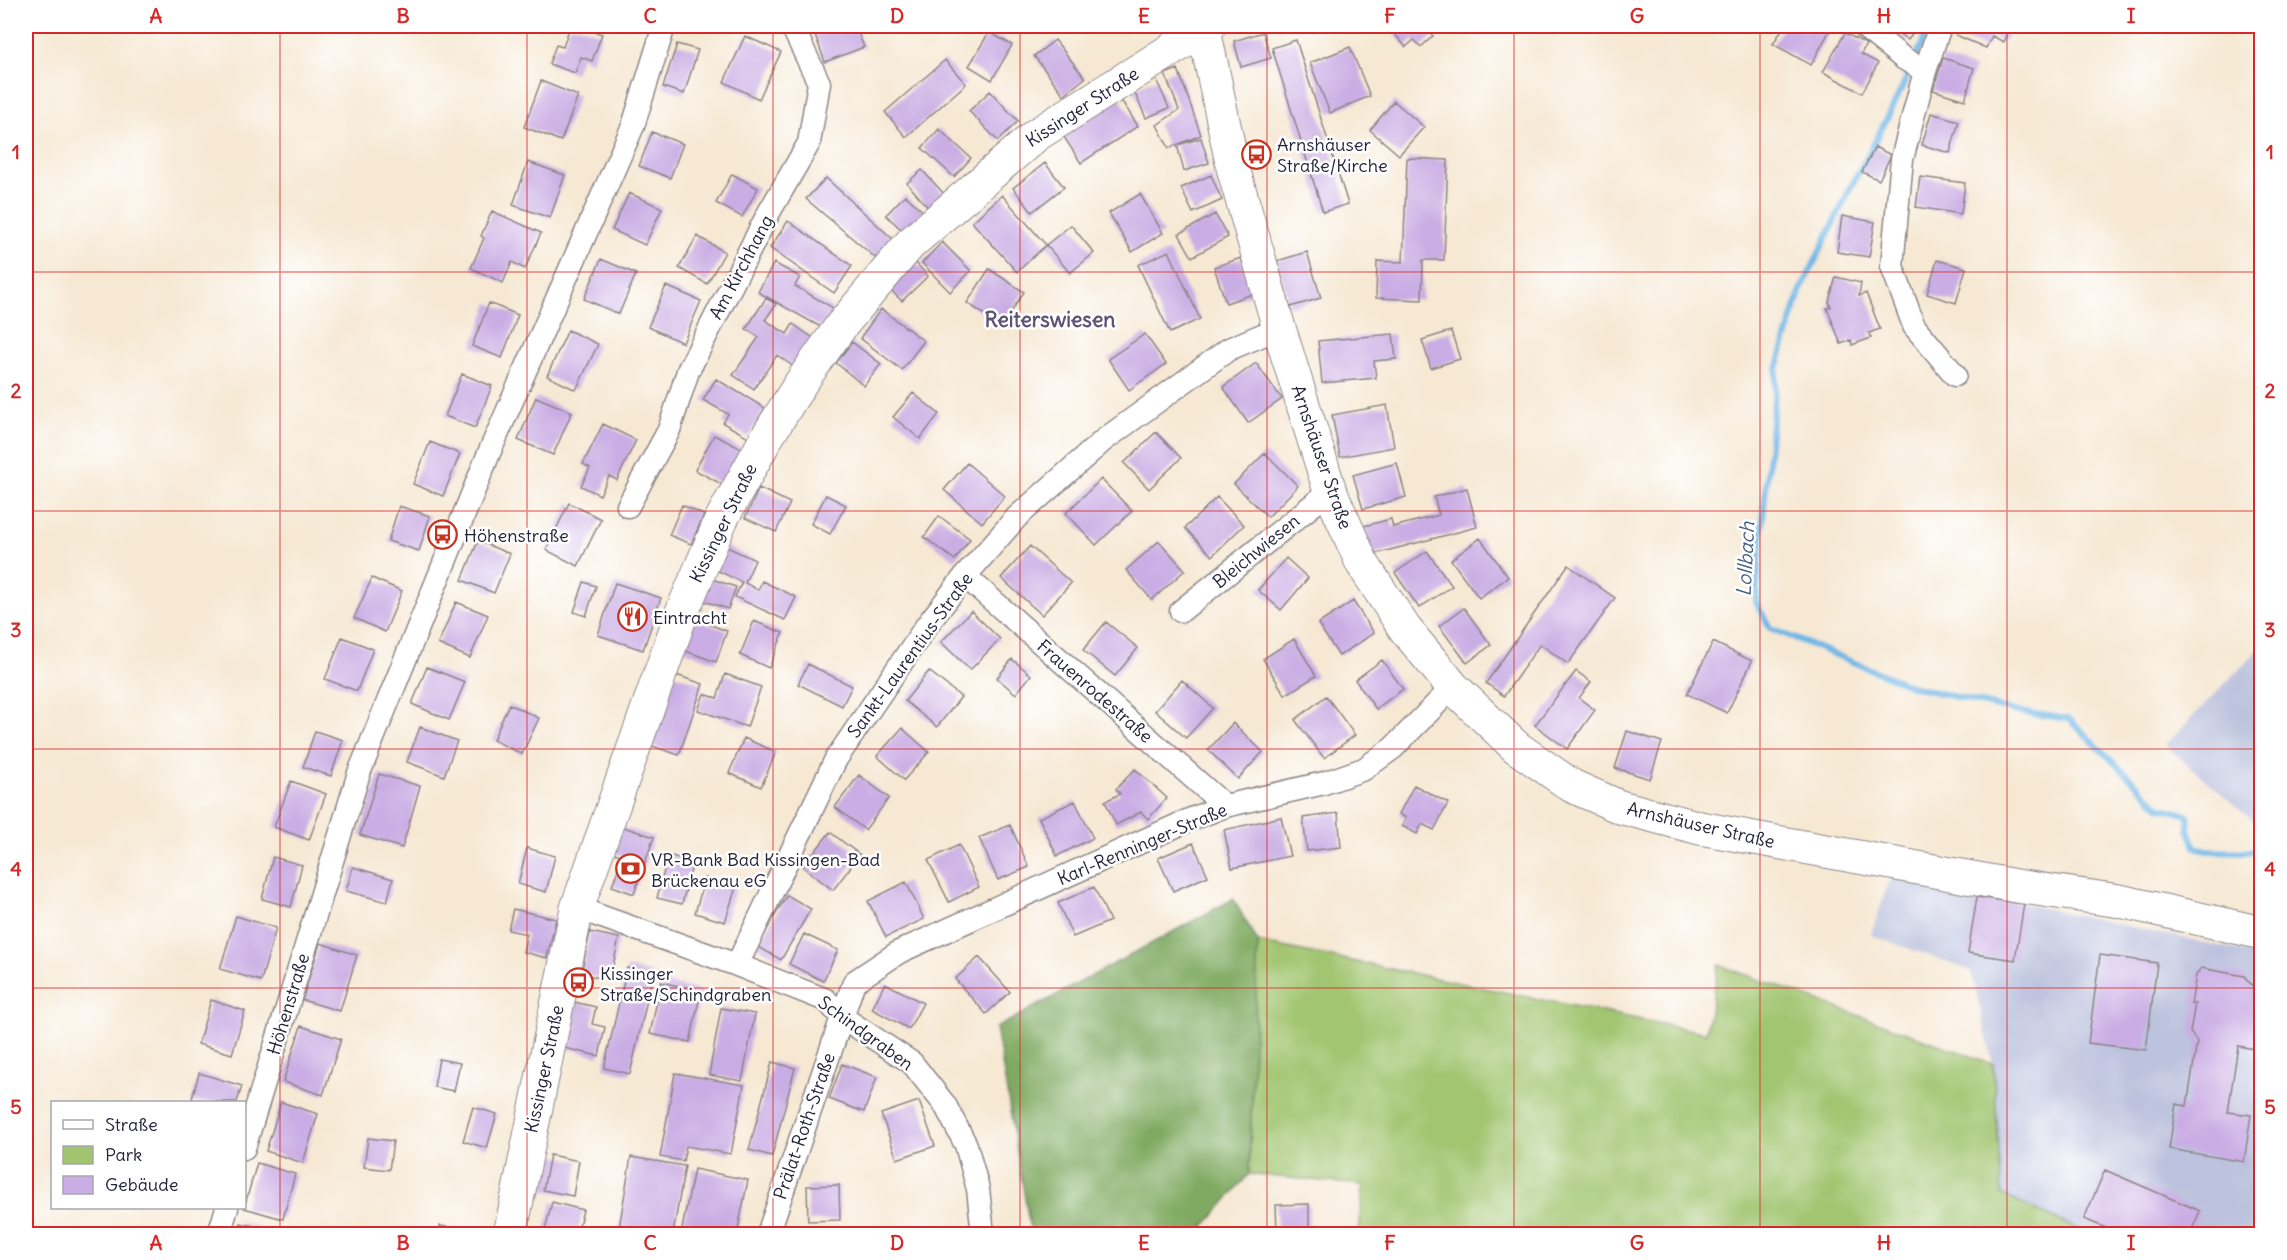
<svg xmlns="http://www.w3.org/2000/svg" width="2287" height="1260" viewBox="0 0 2287 1260" font-family="Delius,sans-serif">
<rect width="100%" height="100%" fill="#fff"/>
<filter id="ink" filterUnits="userSpaceOnUse"><feTurbulence type="fractalNoise" baseFrequency=".0167" numOctaves="2"/><feDisplacementMap in="SourceGraphic" scale="12" xChannelSelector="R" yChannelSelector="G"/><feConvolveMatrix kernelMatrix="1 2 1 2 8 2 1 2 1" color-interpolation-filters="sRGB"/></filter>
<filter id="wash" filterUnits="userSpaceOnUse"><feTurbulence type="fractalNoise" baseFrequency=".008" numOctaves="4" result="noise"/><feDisplacementMap in="SourceGraphic" scale="24" xChannelSelector="R" yChannelSelector="G"/><feGaussianBlur stdDeviation="1.35" result="paint"/><feColorMatrix in="noise" values="0 0 0 0 0 0 0 0 0 0 0 0 0 0 0 0 0 1.4 0 .05"/><feComposite in="paint" operator="in"/></filter>
<g filter="url(#wash)">
<rect width="100%" height="100%" fill="#f6e8d3"/>
<path fill="#bdc3de" d="M2261,647V824L2252,820L2165,745Z
M1891,875L2261,955V1234H2089L2002,1196L1993,1064L1971,971L1871,935Z"/>
<path fill="#a1c56f" stroke="#627455" stroke-width="1.5" d="M1258,942L1706,1033L1719,965L1993,1064L2002,1195L2089,1234H1359L1363,1185L1249,1174Z"/>
<path fill="#80aa62" stroke="#51664e" stroke-width="1.5" d="M1233,899L1258,942L1249,1174L1198,1234H1031L996,1028Z"/>
<g fill="none" stroke-linecap="round" stroke-linejoin="round">
<path stroke="#6fb7e6" stroke-width="6" d="M1925,37L1892,109L1852,185L1800,292L1792,318L1777,369L1758,571L1756,602L1770,628L1911,686L2014,711L2069,719L2160,807L2188,815L2189,829L2195,847L2207,851L2262,852"/>
</g>
<g id="blocks">
<path fill="#caade4" d="M570,26H578L602,34L592,61L581,57L575,73L549,64L556,45L563,47Z
M830,26H855L864,47L825,62L814,32Z
M1387,26H1424L1433,36L1421,47L1414,40L1406,47Z
M1784,26H1821L1830,30L1811,65L1773,44Z
M1892,26H1918L1908,40L1890,28Z
M1960,26H2011L2004,42L1992,36L1986,48L1956,35Z
M989,32L1012,45L992,80L969,66Z
M1263,32L1271,58L1241,67L1234,41Z
M1845,33L1866,44L1861,54L1878,63L1862,93L1823,72Z
M745,36L781,52L759,99L724,82Z
M1055,40L1085,78L1064,95L1034,56Z
M1296,40L1348,204L1323,212L1272,48Z
M677,44L698,50L684,94L663,87Z
M1350,47L1370,96L1330,113L1310,63Z
M1943,58L1974,68L1965,100L1933,90Z
M945,60L966,84L906,137L885,112Z
M1178,69L1201,135L1169,148L1157,125L1179,110L1165,74Z
M1156,79L1169,108L1146,118L1133,89Z
M541,81L578,96L561,141L524,127Z
M990,91L1018,121L998,141L969,111Z
M1119,97L1138,126L1081,163L1062,134Z
M1394,101L1424,127L1399,155L1370,130Z
M1931,113L1959,121L1950,153L1922,145Z
M939,129L971,158L954,177L922,148Z
M652,132L683,144L670,178L639,166Z
M1201,138L1209,163L1184,171L1177,145Z
M1875,147L1891,155L1879,180L1862,172Z
M1407,158L1448,160L1444,260H1423L1422,300L1376,298L1377,261L1403,262Z
M528,162L565,175L550,218L513,205Z
M1045,163L1064,187L1032,212L1013,188Z
M922,170L948,198L932,212L907,183Z
M732,174L758,188L742,217L716,203Z
M1211,175L1222,200L1193,213L1181,188Z
M1920,177L1965,183L1961,214L1916,207Z
M826,178L895,241L878,260L806,199Z
M629,193L662,208L645,245L612,230Z
M1140,194L1163,233L1132,252L1109,213Z
M905,195L927,215L907,235L886,215Z
M1002,195L1046,245L1071,225L1094,253L1070,273L1046,245L1017,272L972,222Z
M492,211L541,233L525,269L512,262L503,283L471,268L484,238L481,236Z
M1215,214L1228,237L1192,257L1179,234Z
M1842,216L1875,222L1869,257L1837,252Z
M788,221L852,266L834,293L770,248Z
M697,236L725,252L707,284L679,268Z
M942,242L971,271L950,292L922,263Z
M1169,251L1200,319L1170,333L1138,265Z
M1307,252L1321,298L1290,307L1277,261Z
M1241,258L1253,294L1226,303L1214,267Z
M601,259L636,274L619,314L584,299Z
M1937,260L1966,268L1956,303L1927,294Z
M914,261L928,276L902,301L887,287Z
M774,263L800,277L795,286L835,309L824,329L758,292Z
M989,269L1024,292L1002,326L967,303Z
M1836,277L1861,283L1859,296L1866,293L1880,329L1869,333L1871,338L1852,345L1851,340L1841,344L1827,308L1831,307L1829,302Z
M666,286L701,301L683,343L648,327Z
M766,298L776,304L765,320L787,334L793,324L813,338L794,367L777,355L754,389L733,375L759,337L746,329Z
M489,303L518,315L502,358L472,346Z
M881,309L924,341L902,370L860,338Z
M568,330L598,344L576,390L547,376Z
M1451,331L1460,359L1431,368L1422,340Z
M1145,334L1166,364L1129,390L1108,359Z
M1393,334L1396,359L1374,361L1376,378L1322,383L1318,341Z
M852,342L881,364L864,386L836,363Z
M1256,363L1282,399L1248,423L1223,387Z
M462,374L492,386L475,428L445,416Z
M716,379L765,408L748,437L723,423L728,414L703,400Z
M913,393L939,414L920,439L893,417Z
M536,397L572,412L553,455L518,440Z
M1387,405L1394,447L1340,457L1332,415Z
M603,424L636,440L617,480L609,476L600,495L581,486L590,468L583,464Z
M1156,432L1181,458L1149,489L1124,463Z
M714,435L742,449L723,485L695,470Z
M430,442L460,454L443,496L413,484Z
M1265,453L1298,486L1268,517L1234,484Z
M967,463L1005,496L982,523L944,490Z
M1397,463L1406,497L1363,509L1353,475Z
M1101,479L1132,511L1096,545L1066,513Z
M759,488L790,503L776,532L745,518Z
M1467,488L1477,527L1371,555L1364,526L1391,519L1393,527L1439,515L1434,497Z
M826,495L846,505L830,534L811,524Z
M1217,497L1244,525L1212,556L1185,528Z
M569,503L601,519L578,566L546,550Z
M682,505L704,515L691,544L669,535Z
M399,506L430,516L419,551L388,541Z
M939,516L970,539L955,560L924,537Z
M1480,538L1508,577L1479,598L1451,560Z
M478,541L510,554L494,593L462,580Z
M1159,541L1185,570L1152,600L1126,570Z
M725,546L755,560L745,583L758,590L762,581L796,597L785,620L735,597L742,582L714,569Z
M1030,546L1071,583L1042,615L1001,578Z
M1427,551L1452,586L1419,608L1395,573Z
M1286,558L1308,578L1281,610L1258,590Z
M1568,565L1615,598L1568,664L1540,644L1504,696L1486,683Z
M372,578L402,591L385,632L354,618Z
M709,578L736,587L728,609L701,600Z
M584,582L596,586L586,616L574,612Z
M615,583L661,598L643,650L598,635Z
M1353,601L1374,633L1339,656L1318,624Z
M456,602L488,615L470,658L438,644Z
M1464,608L1491,645L1467,663L1439,626Z
M971,611L1000,639L970,670L941,642Z
M695,619L727,631L716,662L683,650Z
M754,621L783,633L769,668L740,655Z
M1106,622L1138,648L1115,676L1083,650Z
M342,637L373,649L357,691L325,679Z
M1294,639L1316,676L1285,695L1263,659Z
M1713,642L1752,661L1727,713L1687,694Z
M1012,659L1031,675L1016,694L997,678Z
M1382,660L1403,689L1376,709L1355,680Z
M808,664L852,686L842,706L798,684Z
M427,667L465,682L449,720L412,704Z
M929,671L961,697L937,727L905,701Z
M1576,671L1591,682L1579,698L1595,710L1567,749L1535,725Z
M673,674L703,684L679,755L649,745Z
M725,674L761,687L747,727L698,710L704,694L717,698Z
M1182,680L1213,708L1186,738L1155,711Z
M1326,696L1355,735L1324,758L1295,720Z
M509,704L539,718L522,754L493,740Z
M1233,723L1263,752L1238,779L1208,750Z
M420,727L457,741L444,776L407,762Z
M902,728L929,752L904,780L877,756Z
M315,731L343,740L331,776L303,767Z
M1627,731L1662,742L1650,779L1615,768Z
M744,738L776,752L761,787L729,773Z
M1135,769L1167,798L1148,819L1141,812L1116,825L1105,801L1120,794L1116,789Z
M379,774L420,786L402,848L360,835Z
M859,775L889,798L865,830L835,807Z
M291,781L326,794L309,840L274,827Z
M1414,785L1448,803L1434,830L1422,824L1417,834L1402,826L1406,818L1399,814Z
M1075,801L1093,838L1057,856L1039,818Z
M1338,813L1341,847L1307,851L1303,818Z
M1281,817L1290,856L1232,868L1224,830Z
M1010,825L1029,867L998,880L979,838Z
M620,826L654,837L634,894L612,886L623,856L611,852Z
M830,832L860,855L833,890L803,867Z
M1193,843L1208,876L1173,891L1158,858Z
M959,845L979,887L949,902L928,860Z
M527,848L555,856L546,892L518,884Z
M668,855L693,862L682,904L657,898Z
M273,857L302,865L291,907L262,899Z
M353,867L393,879L387,902L346,891Z
M705,878L736,887L725,922L695,913Z
M906,882L924,919L886,937L868,901Z
M1094,887L1110,921L1073,937L1058,903Z
M787,895L811,909L781,960L757,946Z
M1977,897L2024,904L2015,960L1968,953Z
M513,909L556,919L547,958L523,952L527,934L508,930Z
M236,916L276,928L261,981L220,969Z
M590,932L619,938L610,980L581,974Z
M804,934L838,950L823,981L789,964Z
M320,943L357,955L340,1011L302,1000Z
M2100,955L2157,963L2146,1050L2088,1043Z
M979,957L1010,992L986,1014L955,979Z
M627,968L653,974L630,1074L604,1068Z
M2201,968L2244,976L2262,997L2260,1050L2238,1046L2228,1112L2251,1115L2244,1162L2169,1149L2176,1104L2187,1106L2197,1042L2190,1032L2195,1004H2191L2196,975Z
M661,982L701,991L690,1042L650,1034Z
M885,983L923,1003L909,1029L872,1009Z
M211,1000L245,1011L232,1054L198,1044Z
M574,1002L596,1007L592,1024L605,1027L599,1056L564,1048Z
M721,1008L755,1014L742,1081L709,1075Z
M301,1026L341,1039L323,1095L283,1082Z
M439,1059L460,1063L454,1091L434,1087Z
M772,1062L795,1068L772,1156L749,1150Z
M842,1064L877,1077L864,1112L829,1099Z
M199,1073L242,1086L237,1102H191Z
M675,1073L744,1085L731,1154L686,1146L683,1161L660,1157Z
M919,1101L935,1146L897,1159L881,1114Z
M281,1102L318,1114L303,1163L266,1151Z
M473,1107L497,1114L487,1148L463,1141Z
M368,1138L393,1141L389,1170L364,1167Z
M550,1155L579,1161L573,1196L543,1190Z
M631,1157L685,1166L673,1234H618Z
M257,1163L295,1174L283,1219L244,1208Z
M694,1169L748,1180L737,1234H681Z
M2105,1170L2200,1211L2190,1234H2121L2084,1219Z
M839,1185L840,1220L808,1221L807,1186Z
M552,1202L583,1210L577,1234H544Z
M1309,1204V1234H1277L1276,1205Z
M241,1223L270,1230L269,1234H238Z
M440,1226L468,1230L467,1234H439Z"/>
</g>
</g>
<g filter="url(#ink)">
<use href="#blocks" fill-opacity="0" stroke="#8c8587" stroke-width="1.5"/>
<g fill="none" stroke-linecap="round" stroke-linejoin="round">
<defs>
<path id="street" d="M1863,26L1903,58L1925,71
M1940,26L1925,71L1902,159L1892,266L1914,326L1955,375
M628,506L669,430L688,371L768,214L809,143L819,83L792,26
M965,576L1225,806
M1181,611L1330,491
M577,908L737,965L826,1000L842,1017L912,1063L945,1105L966,1145L978,1189L983,1234
M737,965L836,759L927,625L965,576L1017,517L1104,440L1229,349L1279,328
M244,1148L359,773L489,453L633,126L664,26
M219,1234L227,1208
M768,1234L854,982L899,952L1189,820L1225,806L1324,783L1364,769L1393,748L1453,687"/>
<path id="secondary" d="M1204,29L1233,168L1279,328L1330,491L1362,563L1405,629L1453,687L1516,747L1572,786L1620,807L1700,828L2016,886L2120,901L2262,933
M510,1234L577,908L682,612L722,518L767,437L802,381L841,326L910,244L1036,135L1209,26"/>
</defs>
<use href="#street" stroke="#8c8587" stroke-width="25"/>
<use href="#secondary" stroke="#8c8587" stroke-width="35"/>
<use href="#street" stroke="#fff" stroke-width="22"/>
<use href="#secondary" stroke="#fff" stroke-width="33"/>
</g>
</g>
<path fill="none" stroke="#d62828" stroke-width="1.5" stroke-opacity="0.55" d="M280,26V1234M527,26V1234M773,26V1234M1020,26V1234M1267,26V1234M1514,26V1234M1760,26V1234M2007,26V1234M26,272H2262M26,511H2262M26,749H2262M26,988H2262"/>
<defs>
<symbol id="bus-ring" viewBox="-11 -11 22 22"><circle r="9.5" fill="#fff" stroke="#c8321e" stroke-width="1.5"/><path d="M-5-6H5V4H4V6H2V4H-2V6H-4V4H-5ZM-3.5-4V0h7V-4ZM-3.5 1.2v1.5H-2V1.2ZM2 1.2v1.5H3.5V1.2Z" fill="#c8321e"/></symbol>
<symbol id="restaurant-ring" viewBox="-11 -11 22 22"><circle r="9.5" fill="#fff" stroke="#c8321e" stroke-width="1.5"/><path d="M-5-6h1v4h1v-4h1v4h1v-4h1v5L-1.5 .5V6h-2V.5L-5-1ZM5-6V6H3V1.5H1.5Q1.5-4 5-6Z" fill="#c8321e"/></symbol>
<symbol id="bank-ring" viewBox="-11 -11 22 22"><circle r="9.5" fill="#fff" stroke="#c8321e" stroke-width="1.5"/><path d="M-6-4H6V4H-6ZM0-2.3a2.3 2.3 0 1 0 0 4.6a2.3 2.3 0 1 0 0-4.6Z" fill="#c8321e"/></symbol>
</defs>
<g fill-rule="evenodd">
<use href="#bus-ring" x="1240" y="138" width="33" height="33"/>
<use href="#bus-ring" x="426" y="518" width="33" height="33"/>
<use href="#restaurant-ring" x="616" y="600" width="33" height="33"/>
<use href="#bank-ring" x="614" y="852" width="33" height="33"/>
<use href="#bus-ring" x="562" y="966" width="33" height="33"/>
</g>
<g text-anchor="middle" dominant-baseline="central" stroke-width="5" stroke-linejoin="round" paint-order="stroke">
<g font-size="18" fill="#22223b" stroke="#fff">
<text transform="translate(1082 107) rotate(-33)">Kissinger Straße</text>
<text transform="translate(741 267) rotate(-62)">Am Kirchhang</text>
<text transform="translate(1322 457) rotate(71)">Arnshäuser Straße</text>
<text transform="translate(723 523) rotate(-64)">Kissinger Straße</text>
<text transform="translate(1256 551) rotate(-39)">Bleichwiesen</text>
<text transform="translate(910 655) rotate(-54)">Sankt-Laurentius-Straße</text>
<text transform="translate(1095 691) rotate(41)">Frauenrodestraße</text>
<text transform="translate(1701 825) rotate(13)">Arnshäuser Straße</text>
<text transform="translate(1142 844) rotate(-23)">Karl-Renninger-Straße</text>
<text transform="translate(288 1004) rotate(-73)">Höhenstraße</text>
<text transform="translate(866 1033) rotate(36)">Schindgraben</text>
<text transform="translate(544 1069) rotate(-78)">Kissinger Straße</text>
<text transform="translate(804 1126) rotate(-71)">Prälat-Roth-Straße</text>
</g>
<g font-size="18" fill="#22223b" stroke="#fff" text-anchor="start">
<text x="1277" y="144">Arnshäuser<tspan x="1277" dy="21">Straße/Kirche</tspan></text>
<text x="464" y="535">Höhenstraße</text>
<text x="653" y="617">Eintracht</text>
<text x="651" y="859">VR-Bank Bad Kissingen-Bad<tspan x="651" dy="21">Brückenau eG</tspan></text>
<text x="600" y="973">Kissinger<tspan x="600" dy="21">Straße/Schindgraben</tspan></text>
</g>
<g font-size="20" font-style="italic" fill="#415e7f" stroke="#fff">
<text transform="translate(1745 559) rotate(-87)">Lollbach</text>
</g>
<g font-size="21" font-weight="bold" fill="#5d5376" stroke="#fff">
<text x="1050" y="319">Reiterswiesen</text>
</g>
</g>
<rect width="2287" height="1260" fill="none" stroke="#fff" stroke-width="66"/>
<rect x="51" y="1101" width="195" height="108" fill="#ffffff" stroke="#a7a7b1" stroke-width="1.5"/>
<rect x="63" y="1120" width="30" height="9" fill="#ffffff" stroke="#a7a7b1" stroke-width="1.5"/>
<text x="105" y="1131" font-size="18" fill="#22223b">Straße</text>
<rect x="63" y="1146" width="30" height="18" fill="#a1c56f" stroke="#a7a7b1" stroke-width="1.5"/>
<text x="105" y="1161" font-size="18" fill="#22223b">Park</text>
<rect x="63" y="1176" width="30" height="18" fill="#caade4" stroke="#a7a7b1" stroke-width="1.5"/>
<text x="105" y="1191" font-size="18" fill="#22223b">Gebäude</text>
<rect x="33" y="33" width="2221" height="1194" fill="none" stroke="#d62828" stroke-width="2"/>
<g font-size="20" text-anchor="middle" font-weight="bold" fill="#d62828">
<text x="156" y="23">A</text>
<text x="403" y="23">B</text>
<text x="650" y="23">C</text>
<text x="897" y="23">D</text>
<text x="1144" y="23">E</text>
<text x="1390" y="23">F</text>
<text x="1637" y="23">G</text>
<text x="1884" y="23">H</text>
<text x="2131" y="23">I</text>
<text x="16" y="159">1</text>
<text x="2270" y="159">1</text>
<text x="16" y="398">2</text>
<text x="2270" y="398">2</text>
<text x="16" y="637">3</text>
<text x="2270" y="637">3</text>
<text x="16" y="876">4</text>
<text x="2270" y="876">4</text>
<text x="16" y="1114">5</text>
<text x="2270" y="1114">5</text>
<text x="156" y="1250">A</text>
<text x="403" y="1250">B</text>
<text x="650" y="1250">C</text>
<text x="897" y="1250">D</text>
<text x="1144" y="1250">E</text>
<text x="1390" y="1250">F</text>
<text x="1637" y="1250">G</text>
<text x="1884" y="1250">H</text>
<text x="2131" y="1250">I</text>
</g>
</svg>
